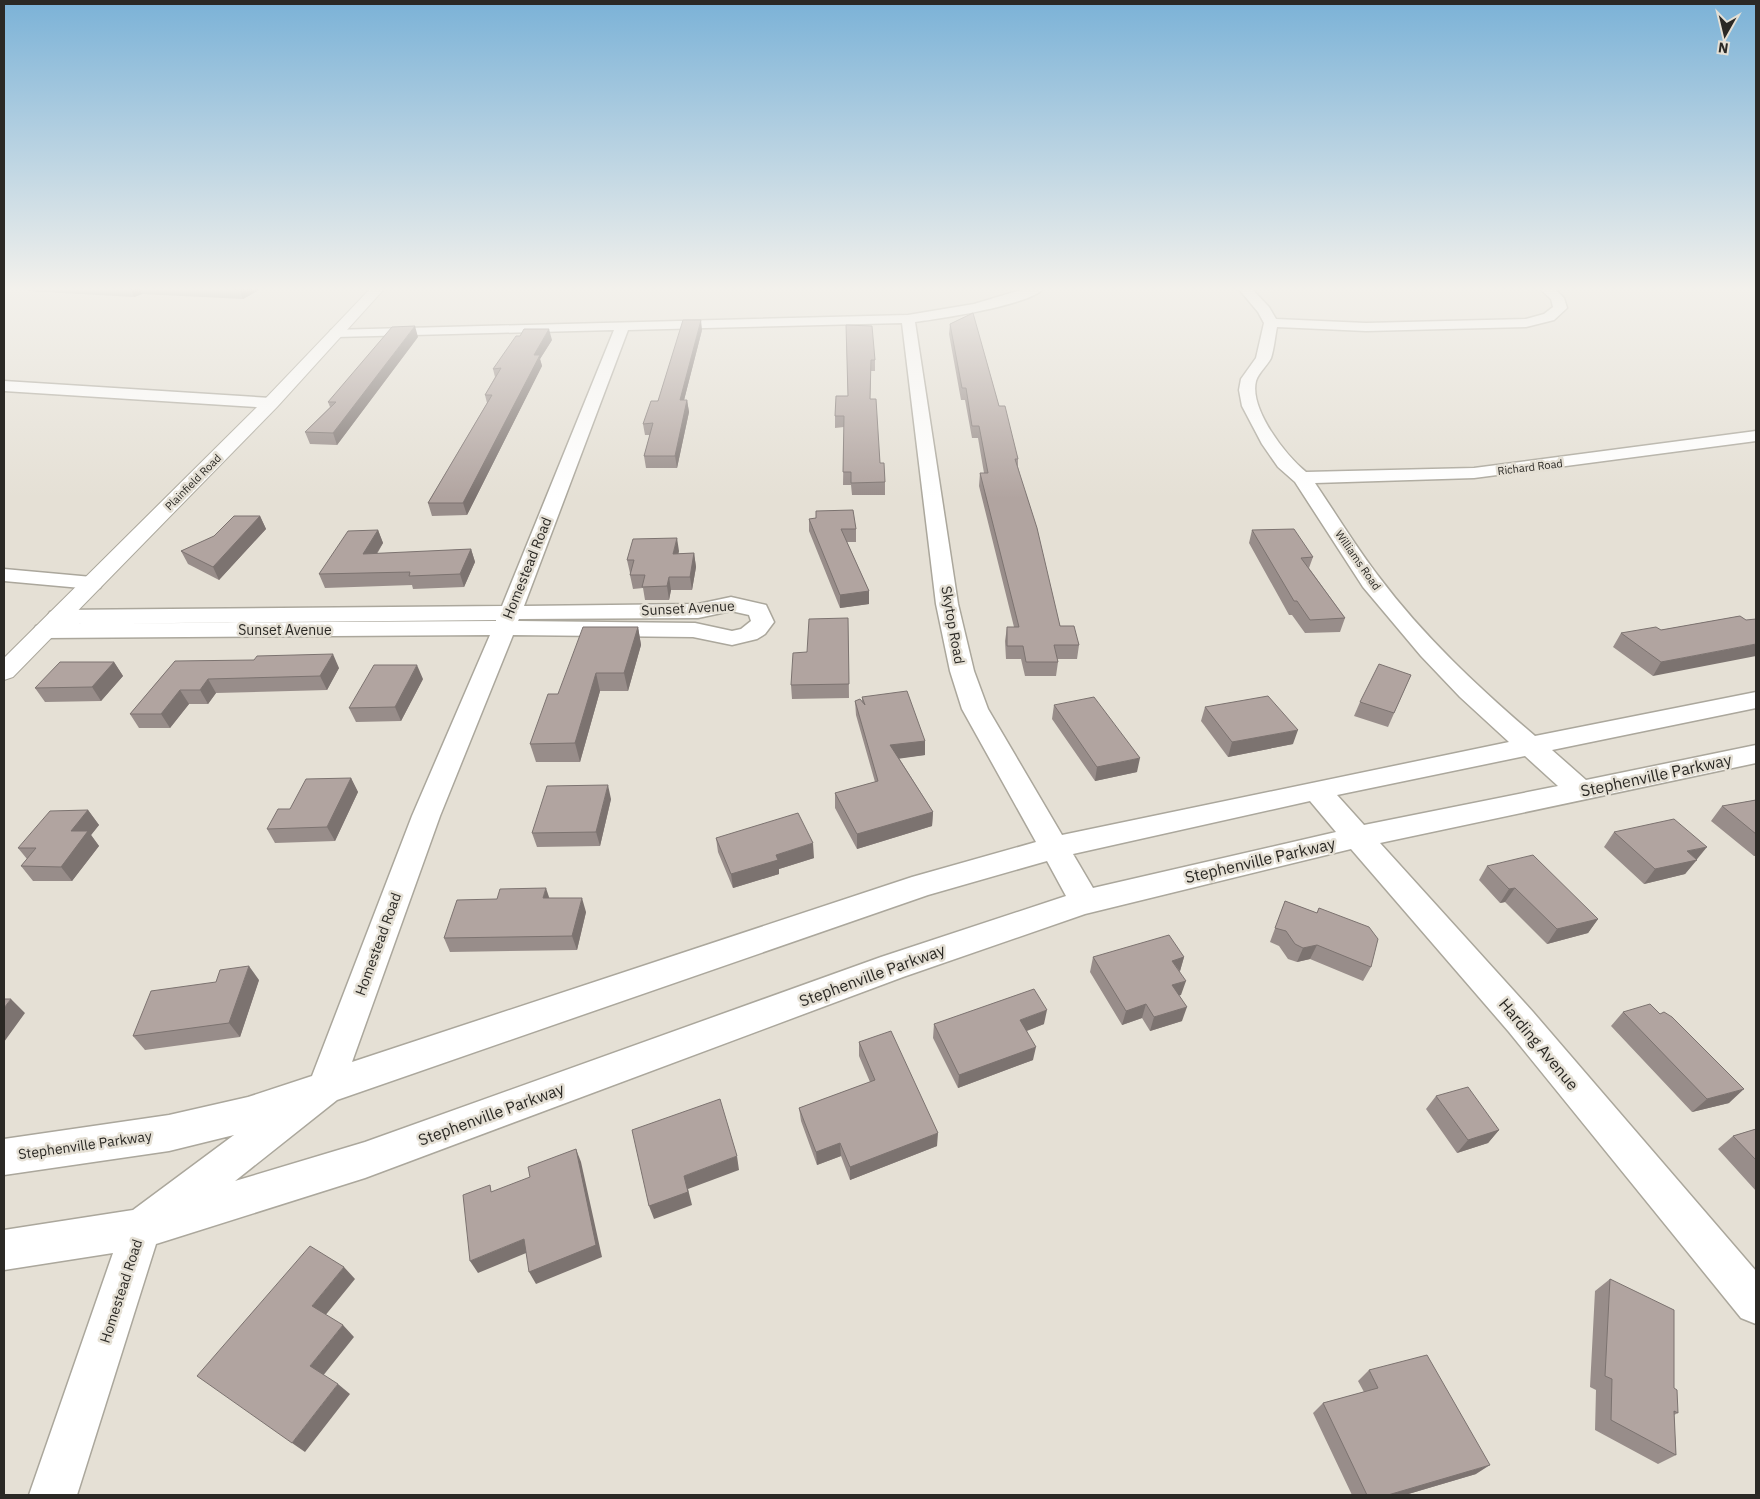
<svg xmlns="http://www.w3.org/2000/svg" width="1760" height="1499" viewBox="0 0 1760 1499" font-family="'IBM Plex Sans',sans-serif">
<rect width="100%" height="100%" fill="#e5e0d5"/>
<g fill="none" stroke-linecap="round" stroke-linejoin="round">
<defs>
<path id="minor" d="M1027,288H1044C1031,305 939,319 915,322L958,604L974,671L988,709L1062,835L1509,742L1460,697L1421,656L1363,587L1295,482L1278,467L1262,444L1242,406L1239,390L1241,379L1256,358L1264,323L1258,312L1238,288H1251L1269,307L1276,319L1366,323L1526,319L1544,314L1553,307L1551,299L1539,288H1554L1564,298L1567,308L1554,320L1526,327L1366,331L1277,327C1275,337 1274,349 1271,358C1267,366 1259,372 1256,381C1249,409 1286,456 1306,472L1474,468L1756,431V441L1474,478L1315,483C1336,514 1356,547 1379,577C1424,637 1479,688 1535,736L1756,692V708L1552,750L1586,780L1756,745V763L1380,843L1533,1012L1756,1271V1324L1741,1318L1509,1032L1351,849L1085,914L903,977L365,1178L156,1244L77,1495H29L113,1253L4,1270V1230L133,1210L234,1135L169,1151L4,1175V1139L169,1115L248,1097L312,1076L412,816L490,635L44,638L36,636L33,631L36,626L44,624L496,621V620L58,624L50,622L47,617L50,612L58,610L502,606L614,330L336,337L329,333L331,330L908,315L974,304ZM902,323L936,604L950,671L962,709L1036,842L912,877L352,1062L440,816L513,635L693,637L732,645L757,639L765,634L774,622L766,605L731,597L698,604L524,606L628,330ZM731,611L749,615L751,621L741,629L732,631L695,623L518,621L519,619L698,618ZM1525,756L1558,786L1364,825L1337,795ZM1310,801L1336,832L1093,888L1073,854ZM1047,861L1066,896L881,957L365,1142L235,1181L337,1100L928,895Z
M4,381L271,398L279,403L271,408L4,391Z
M4,569L92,577L100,578L103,583L100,588L92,589L4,581Z"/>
<path id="tertiary" d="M371,288H385L277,407L13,677L4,680V658L265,399Z"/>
</defs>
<use href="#minor" stroke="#aba79c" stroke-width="3"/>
<use href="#tertiary" stroke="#aba79c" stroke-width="2"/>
<use href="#minor" fill="#fff" fill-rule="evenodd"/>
<use href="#tertiary" fill="#fff" fill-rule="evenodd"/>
</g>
<path fill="#988d8a" d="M26,288H263L243,299L142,294L134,297L28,291Z
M950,324L999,406L1018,459V467L1060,626L1079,645L1077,659H1057L1058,662L1056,676H1025L1021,659H1006L1005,641L1007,627H1014L979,486L980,473H984L978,438H972L965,400H961L949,334Z
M846,325L875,360V371H871L870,399L880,463L885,482V495H852L851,485H843L844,427L835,428V416L848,396Z
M702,330L684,400H687L689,412L677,468H646L644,456L650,435H645L643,424Z
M418,337L337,445L310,444L305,432L330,407L328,402Z
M552,340L540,359L542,366L467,515L432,516L428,503L487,403L485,395L495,377L493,369Z
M260,516L266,529L219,580L188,564L181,551Z
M809,519L856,529V542H847L869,591V604L840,608L809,531Z
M378,530L383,543L377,554L471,549L475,562L464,587L413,589L412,585L325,588L319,574Z
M1252,530L1313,557L1309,568L1345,618L1340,632L1305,633L1292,615H1289L1249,543Z
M679,551L678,554L694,553L696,567L692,590H671L669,600H645L643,588L633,589L630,575L631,573H630L627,560Z
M1740,616L1653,676L1613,647L1621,633L1661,630Z
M848,618L849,698L792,699L791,685L807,652Z
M638,627L641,645L628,691H600L580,762H536L530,744L558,694Z
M175,661L339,668L327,690L216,693L208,704H189L170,728H139L130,714Z
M114,662L123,676L101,701L45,702L35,688Z
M1411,675L1388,727L1354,716L1360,702Z
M423,679L401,721L356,722L349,708Z
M862,697L925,741V755L899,758L933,812L932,826L857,849L835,808V793L875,782L856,715L855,701H862Z
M1054,705L1137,772L1095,781L1052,719Z
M1205,707L1293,744L1228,757L1201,721Z
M351,778L358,792L335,841L275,843L267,829L290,809Z
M611,799L600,846L537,847L532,833Z
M1756,800V856H1754L1711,821L1722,806Z
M88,810L99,825L91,835L99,846L72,881H33L21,866L27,859L18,848Z
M1614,832L1696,859L1697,860L1685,874L1644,884L1604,847Z
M716,838L814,858L779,869V874L733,888L718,852Z
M1487,866L1598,919L1588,933L1547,944L1505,902L1500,903L1479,880Z
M549,898L586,912L577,950L450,952L444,938Z
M1285,901L1317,913L1319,908L1371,967L1363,981L1310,959L1297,962L1288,959L1279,946L1270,942Z
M1093,957H1184L1180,971L1181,995H1179L1182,1021L1150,1031L1142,1018L1122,1025L1090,972Z
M259,980L240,1037L145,1050L133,1036Z
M1623,1012L1660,1014L1729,1103L1692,1112L1611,1026Z
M934,1024H1044L1027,1031L1033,1060L958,1088L933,1038Z
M859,1042L937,1146L850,1180L841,1156L817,1165L801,1121L799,1108L870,1082L859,1056Z
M1436,1096L1499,1130L1488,1143L1457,1153L1426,1109Z
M1756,1129V1191L1718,1149L1733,1136Z
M1610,1279L1674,1388L1678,1413L1674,1415L1676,1455L1658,1464L1595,1430L1596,1390L1590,1387L1595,1291Z
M1369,1370L1476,1474L1405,1495H1352L1313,1413L1323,1403L1364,1392L1358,1381Z"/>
<path fill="#7c7370" d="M130,288H139L142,294L134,297Z
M242,288H263L243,299L239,289Z
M701,320L702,330L681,412L680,400Z
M415,326L418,337L337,445L333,433Z
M549,329L552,340L540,359L542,366L467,515L463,503L534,355Z
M687,400L689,412L677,468L675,456Z
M260,516L266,529L219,580L213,567Z
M378,530L383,543L368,567L363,554Z
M677,538L679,551L675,567L673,554Z
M471,549L475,562L464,587L460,574Z
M694,553L696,567L692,590L690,577Z
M669,577L671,590L669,600L667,586Z
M869,591V604L840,608V595Z
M638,627L641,645L628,691L624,673Z
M1756,644V656L1653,676L1661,662Z
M333,654L339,668L327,690L320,676Z
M114,662L123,676L101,701L92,687Z
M417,665L423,679L401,721L395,707Z
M596,673L600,691L580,762L575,743Z
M208,679L216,693L208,704L200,690Z
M180,690L189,704L170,728L161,714Z
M1298,730L1293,744L1228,757L1232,742Z
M925,741V755L890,760V745Z
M1140,758L1137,772L1095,781L1097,767Z
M351,778L358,792L335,841L327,827Z
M608,785L611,799L600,846L596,832Z
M88,810L99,825L91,835L99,846L72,881L61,867L71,831Z
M933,812L932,826L857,849V834Z
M813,843L814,858L779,869V874L733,888L731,874L776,855Z
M1707,847L1685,874L1644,884L1655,869L1687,851Z
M546,888L551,903L543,898Z
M1515,888L1505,902L1500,903L1509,889Z
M582,898L586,912L577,950L572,936Z
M1598,919L1588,933L1547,944L1557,929Z
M1317,945L1310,959L1297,962L1303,948Z
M1184,957L1180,971L1172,961Z
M249,966L259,980L240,1037L229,1023Z
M1186,981L1181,995L1168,999L1172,985Z
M11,999L25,1013L4,1042V1008Z
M1146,1004L1142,1018L1122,1025L1126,1011Z
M1187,1007L1182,1021L1150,1031L1154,1017Z
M1047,1010L1044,1024L1018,1034L1020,1020Z
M1036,1047L1033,1060L958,1088L959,1075Z
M1744,1089L1729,1103L1692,1112L1707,1099Z
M1499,1130L1488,1143L1457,1153L1468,1140Z
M938,1133L937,1146L850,1180V1167Z
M840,1143L841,1156L817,1165L816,1152Z
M576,1149L581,1162L602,1257L536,1284L529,1272Z
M737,1156L739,1170L688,1189L692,1205L654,1219L649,1206L684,1176Z
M524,1239L531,1251L478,1273L470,1261Z
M344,1267L355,1279L324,1317L312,1306Z
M343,1325L354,1337L322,1377L310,1366Z
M338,1384L350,1394L305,1452L292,1443Z
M1490,1465L1476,1474L1405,1495H1388Z"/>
<path fill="#b1a4a0" stroke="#7c7370" d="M209,288H242L239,289Z
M973,313L999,406H1005L1018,459H1015L1037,528L1060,626H1074L1079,645H1054L1058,662H1026L1023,646H1007V627H1019L980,473H988L979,426H972L966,388H962L950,324Z
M683,320H701L680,400H687L675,456H644L653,423L643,424L651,401H658Z
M846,325L872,326L875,360H871L870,399H876L880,463H884L885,482L851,483V472H843L844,416H835L836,396H848Z
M415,326L333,433L305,432L336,402H328L392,327Z
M524,329H549L534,355H540L463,503H428L492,395H485L501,368L493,369L516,336H520Z
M853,510L856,529H841L869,591L840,595L809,519L816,518V511Z
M234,516H260L213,567L181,551L214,536Z
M1294,529L1313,557L1301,558L1345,618L1310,620L1297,601H1294L1252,530Z
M378,530L363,554L471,549L460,574L409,576L410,572L319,574L348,531Z
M677,538L673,554L694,553L690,577H669L667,586L642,587L645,575H630L634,560H627L633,539Z
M1740,616L1746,620L1756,619V644L1661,662L1621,633L1656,627L1661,630Z
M848,618L849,684L791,685L793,653L807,652L809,619Z
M583,627H638L624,673H596L575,743L530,744L548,694H558Z
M333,654L320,676L208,679L200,690H180L161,714H130L175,661L254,660L257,656Z
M60,662H114L92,687L35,688Z
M1379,664L1411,675L1394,713L1360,702Z
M374,665H417L395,707L349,708Z
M907,691L925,741L890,745L933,812L857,834L835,793L878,781L855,701L860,699L865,705L862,697Z
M1268,696L1298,730L1232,742L1205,707Z
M1094,697L1140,758L1097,767L1054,705Z
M351,778L327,827L267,829L278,809H290L306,779Z
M608,785L596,832L532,833L547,786Z
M1756,800V834L1722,806Z
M88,810L71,831H88L61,867L21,866L36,848H18L50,811Z
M798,813L813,843L776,855L778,860L731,874L716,838Z
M1674,819L1707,847L1687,851L1697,860L1655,869L1614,832Z
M1533,855L1598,919L1557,929L1515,888L1509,889L1487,866Z
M546,888L543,898H582L572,936L444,938L457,900L497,899L500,889Z
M1285,901L1317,913L1319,908L1369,927L1378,939L1371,967L1317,945L1303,948L1295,944L1286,931L1275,928Z
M1169,935L1184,957L1172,961L1186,981L1172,985L1187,1007L1154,1017L1146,1004L1126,1011L1093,957Z
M249,966L229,1023L133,1036L151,991L216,982L220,970Z
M1034,989L1047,1010L1020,1020L1036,1047L959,1075L934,1024Z
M4,999H11L4,1008Z
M1650,1004L1660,1014L1664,1012L1672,1017L1744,1089L1707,1099L1623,1012Z
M891,1031L938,1133L850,1167L840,1143L816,1152L799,1108L875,1080L859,1042Z
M1468,1087L1499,1130L1468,1140L1436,1096Z
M720,1099L737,1156L684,1176L688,1192L649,1206L632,1130Z
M1756,1129V1160L1733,1136Z
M576,1149L596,1245L529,1272L524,1239L470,1261L463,1195L490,1185L491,1192L530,1177L528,1167Z
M310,1246L344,1267L312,1306L343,1325L310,1366L338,1384L292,1443L197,1376Z
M1610,1279L1674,1310V1388L1677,1390L1678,1413L1674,1411L1676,1455L1611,1420L1612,1379L1605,1376Z
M1427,1355L1490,1465L1388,1495H1367L1323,1403L1378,1388L1369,1370Z"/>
<linearGradient id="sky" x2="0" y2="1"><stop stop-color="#7bb2d7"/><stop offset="0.58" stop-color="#f3f1ec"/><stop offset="1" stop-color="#f3f1ec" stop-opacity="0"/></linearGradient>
<rect width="1760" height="498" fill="url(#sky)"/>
<g text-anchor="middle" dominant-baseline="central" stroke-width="5" stroke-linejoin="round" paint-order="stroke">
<g font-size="11" fill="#2b2925" stroke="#e5e0d5">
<text transform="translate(1530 467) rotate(-7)">Richard Road</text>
<text transform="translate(193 482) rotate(-45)">Plainfield Road</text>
<text transform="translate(1358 560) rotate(55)">Williams Road</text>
</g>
<g font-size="14" fill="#2b2925" stroke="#e5e0d5">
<text transform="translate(527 568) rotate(-68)">Homestead Road</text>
<text transform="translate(688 608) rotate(-3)">Sunset Avenue</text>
<text transform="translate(953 625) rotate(80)">Skytop Road</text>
<text x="285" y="630">Sunset Avenue</text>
<text transform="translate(378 944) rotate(-70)">Homestead Road</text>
<text transform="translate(85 1145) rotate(-8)">Stephenville Parkway</text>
<text transform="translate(121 1291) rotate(-72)">Homestead Road</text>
</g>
<g font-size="16" fill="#2b2925" stroke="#e5e0d5">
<text transform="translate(1656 775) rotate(-12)">Stephenville Parkway</text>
<text transform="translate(1260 860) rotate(-13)">Stephenville Parkway</text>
<text transform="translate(872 975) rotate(-20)">Stephenville Parkway</text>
<text transform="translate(1539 1044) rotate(50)">Harding Avenue</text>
<text transform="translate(491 1114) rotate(-20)">Stephenville Parkway</text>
</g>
</g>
<rect width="1760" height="1499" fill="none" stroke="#2b2925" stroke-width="10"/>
<g transform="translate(1725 35) rotate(188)" stroke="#e5e0d5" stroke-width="4" paint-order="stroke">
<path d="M0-4L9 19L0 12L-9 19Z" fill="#2b2925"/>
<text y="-8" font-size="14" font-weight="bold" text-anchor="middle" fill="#2b2925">N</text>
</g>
</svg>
